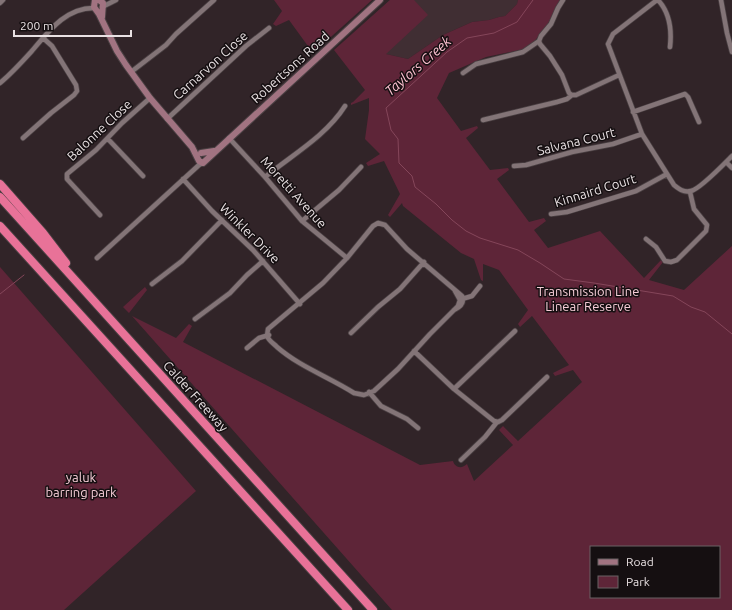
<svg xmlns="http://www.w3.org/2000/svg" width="732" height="610" viewBox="0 0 732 610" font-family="Ubuntu,sans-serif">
<rect width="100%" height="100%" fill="#312428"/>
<path fill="#402e33" d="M390,0H518L517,4L505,16L499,17L489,20L472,22L443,35L408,59L386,54L361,26Z"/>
<path fill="#5e2538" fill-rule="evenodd" d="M274,0H372L313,53L289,20L276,26L273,24L282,11Z
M390,0H414L428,15L386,54L408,59L443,35L472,22L489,20L499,17L505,16L517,4L518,0H560L547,26L533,43L525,49L486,57L449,73L437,98L461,131L477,126L478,128L466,138L490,170L508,168L509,170L497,179L529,222L544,218L546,221L534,230L548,248L600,231L644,278L661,260L663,262L649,280L684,290L732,246V610H392L132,316L176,338L189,324L192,326L183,342L420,465L453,461C455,468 462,469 467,464L474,481L513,445L499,430L503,426L518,441L582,382L573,370L555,376L553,373L569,365L532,316L520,327L518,324L528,310L499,270L483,264V281L481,280L474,259L461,253L403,206L402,203L390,217L388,215L400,194L384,161L368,166L366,163L380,154L365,139L369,110V98L351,105V103L353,102L365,90L334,50ZM591,547H719V597H591Z
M0,267L196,491L64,610H0Z
M145,287L147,290L129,313L123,307Z"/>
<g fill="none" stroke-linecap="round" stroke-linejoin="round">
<path stroke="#85465a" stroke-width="1" d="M533,0L517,22L494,33L467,38L447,52L386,108L391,130L398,139L399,163L412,176L415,187L436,204L452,220L466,231L480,238L518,250L540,263L564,279L594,283L673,296L691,307L705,312L732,334
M0,294L24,275"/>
<defs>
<path id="street" d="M563,0L558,8L551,24L541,36L539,41L540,44L550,56L562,75L569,93L572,95H576L619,75
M657,0L613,34L608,44L642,134L674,185C679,189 684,193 691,191C700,189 724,164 732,156
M658,0C670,13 672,29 670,47
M721,0L727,33L732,52
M0,3L3,0
M102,7L116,0
M131,72L166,45L176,34L214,0
M463,73L476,64L523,52L539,41
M0,83C11,74 21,63 31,52C48,32 66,7 95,8
M633,112L685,94L688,97L699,122
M167,119L246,46L269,28
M483,120L557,102L567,99L572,95
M23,138L51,113L74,95L77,91L76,85L52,46L43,38
M229,138L265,177L302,221L347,258
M108,139L143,176
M726,162L732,168
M514,166L526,165L572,152L613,144L642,134
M265,177C292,155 326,136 345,106
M183,179L212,211L253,250L300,304
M551,214L567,212L636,191L667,174
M100,215L67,179V174L96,150L122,123L150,98
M302,221L339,190L361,167
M646,239L656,247L665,261L671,262L677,260L706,231L707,225L694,209L690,192
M97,258L199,165L204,162
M152,284L182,261L222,220
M462,299L472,296L480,286
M454,310C460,307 465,303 462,296L407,249L385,225L378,223L373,226L347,258L323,283L268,329L267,336C269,341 273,343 277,347C300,367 329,377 354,393L364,395L374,391L398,369L430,334L458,306L460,300L455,291
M195,319L230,293L247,275L263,261
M351,333L378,307L400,289L424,262
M247,348L259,338L269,335
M414,351L454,389L494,421L498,422L502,420L547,377
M454,389L515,331
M369,392L381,406L407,419L418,428
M461,460L485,437L497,422"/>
<path id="secondary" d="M95,0L94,7L99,14L117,51L126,65L150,98L192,147L199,161L203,163L380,0
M99,0L103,3L102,17
M201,153L214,151"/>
<path id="highway" d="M0,184L43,233L66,263
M0,197L373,610
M0,226L348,610"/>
</defs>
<use href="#street" stroke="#4a4043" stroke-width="6"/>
<use href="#secondary" stroke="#4a4043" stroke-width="8"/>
<use href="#highway" stroke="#4a4043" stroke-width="10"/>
<use href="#street" stroke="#837477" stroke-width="4.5"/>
<use href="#secondary" stroke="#a17381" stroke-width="6"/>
<use href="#highway" stroke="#e87298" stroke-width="8"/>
</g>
<g text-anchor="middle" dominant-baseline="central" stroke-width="3" stroke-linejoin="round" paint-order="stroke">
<g font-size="13" fill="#e9e1e3" stroke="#150f11">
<text transform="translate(210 65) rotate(-42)">Carnarvon Close</text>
<text transform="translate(290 67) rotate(-42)">Robertsons Road</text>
<text transform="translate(99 130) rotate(-43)">Balonne Close</text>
<text transform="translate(576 141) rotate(-14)">Salvana Court</text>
<text transform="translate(595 190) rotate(-17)">Kinnaird Court</text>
<text transform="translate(294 192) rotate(48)">Moretti Avenue</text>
<text transform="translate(250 233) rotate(45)">Winkler Drive</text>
<text transform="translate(196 396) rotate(48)">Calder Freeway</text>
</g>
<g font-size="13" fill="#f5ccd6" stroke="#150f11">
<text x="588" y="291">Transmission Line<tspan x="588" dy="15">Linear Reserve</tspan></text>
<text x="81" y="477">yaluk<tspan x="81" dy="15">barring park</tspan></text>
</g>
<g font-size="14" font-style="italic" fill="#fdc1d1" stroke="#150f11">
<text transform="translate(418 66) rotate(-41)">Taylors Creek</text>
</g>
</g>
<rect x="590" y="546" width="130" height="52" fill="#150f11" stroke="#6a6365"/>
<rect x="598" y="559" width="20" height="6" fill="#a17381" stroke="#6a6365"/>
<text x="626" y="566" font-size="12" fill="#e9e1e3">Road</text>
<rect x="598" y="576" width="20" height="12" fill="#5e2538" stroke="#6a6365"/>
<text x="626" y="586" font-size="12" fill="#e9e1e3">Park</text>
<path d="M14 30v6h117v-6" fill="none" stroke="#e9e1e3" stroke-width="2"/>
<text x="20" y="30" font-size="12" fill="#e9e1e3" stroke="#150f11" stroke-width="3" paint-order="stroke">200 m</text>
</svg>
